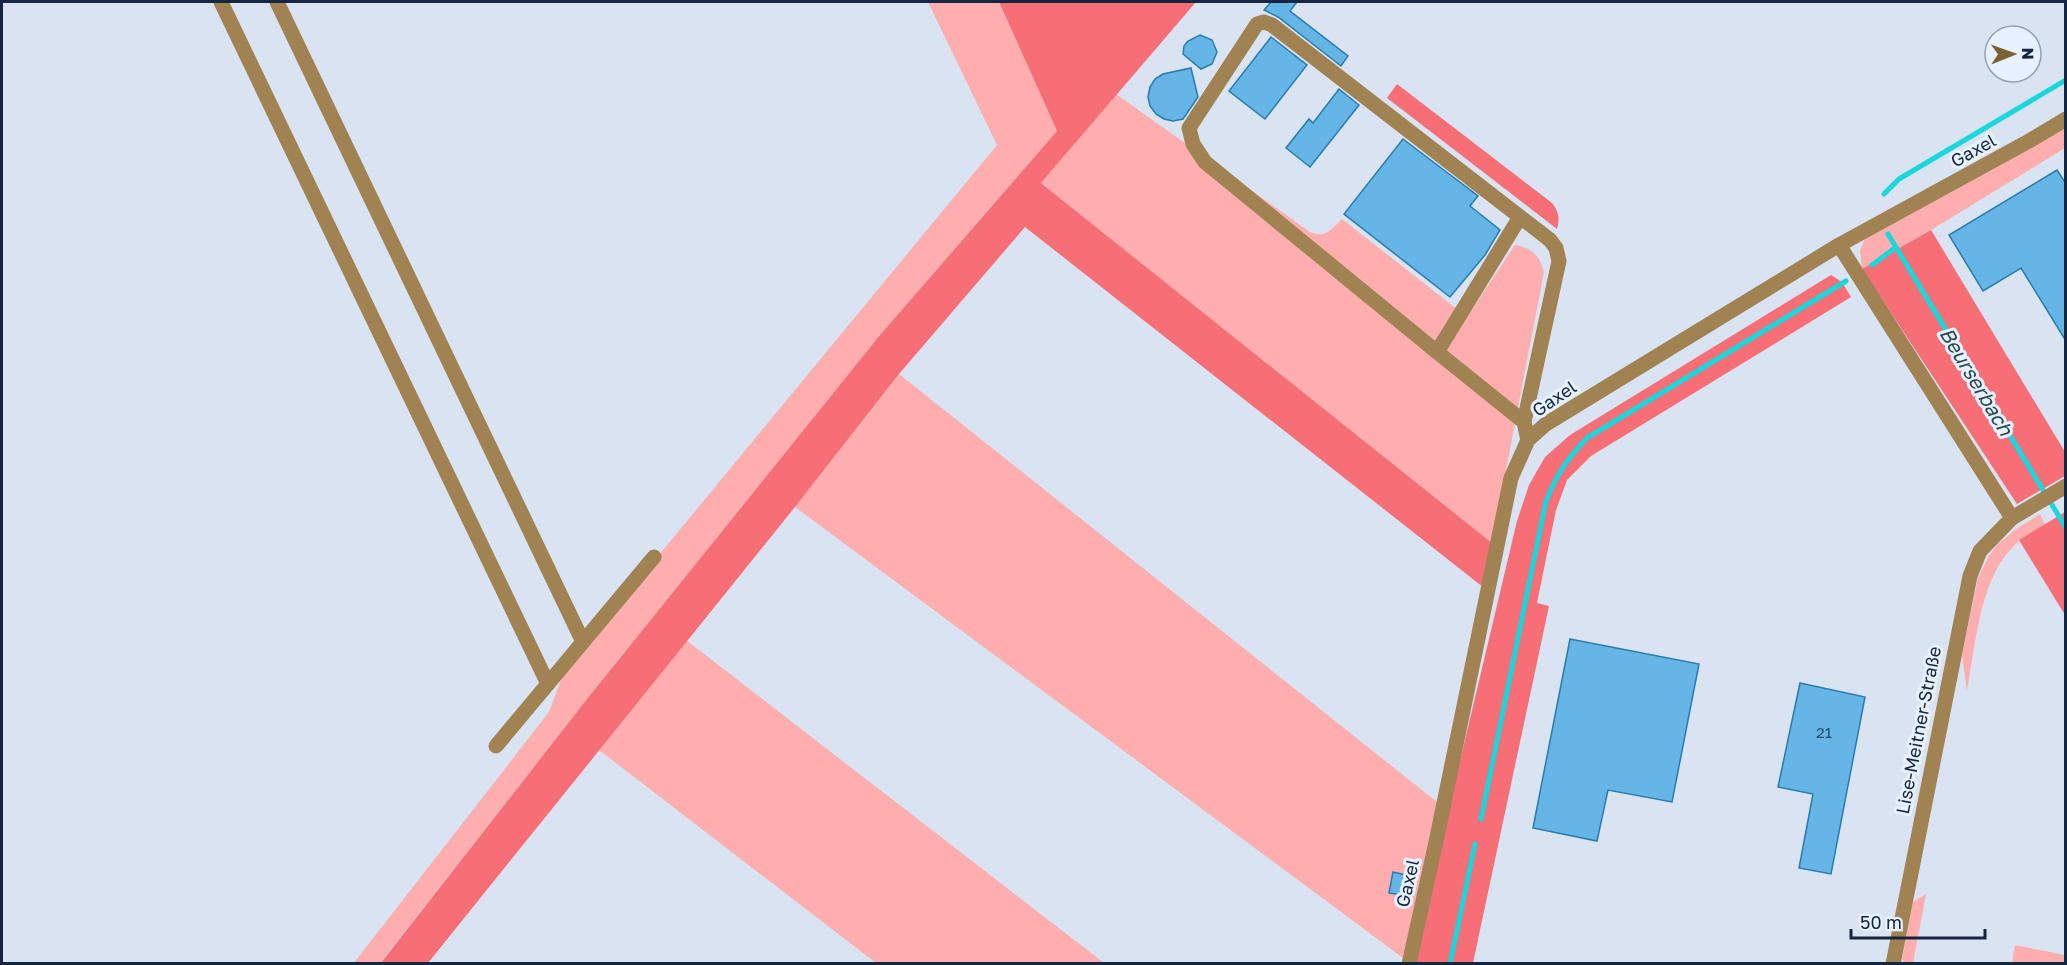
<svg xmlns="http://www.w3.org/2000/svg" width="2067" height="965" viewBox="0 0 2067 965" font-family="'Golos Text',sans-serif">
<rect width="100%" height="100%" fill="#dae3f1"/>
<path fill="#feaeaf" d="M928,2H999L1057,131L880,335L587,699L380,963L353,964L549,712L565,669L997,145Z
M1116,94L1310,232C1325,239 1332,229 1342,219L1467,317L1515,245C1532,248 1539,255 1544,272L1492,543L1041,183Z
M2065,126V148L1931,230L1862,269L1860,250L1865,239Z
M899,374L1437,802L1403,958L795,507Z
M2040,514L2045,525C2033,532 2021,538 2011,549C1980,581 1975,647 1967,691L1962,655L1978,578L1989,556L1997,545L2016,529Z
M686,640L1104,963H876L599,750Z
M1926,894L1913,963H1905L1902,959L1913,902Z
M2015,945L2065,955V963H2012Z"/>
<path fill="#f66f77" d="M999,2H1196L1041,183L1492,543L1483,587L1025,227L899,374L795,507L428,963L380,964L587,699L880,335L1057,131Z
M1397,84L1552,203C1559,212 1560,218 1557,229L1387,98Z
M1931,230L2065,452V476L2017,504L1862,269Z
M1831,275L1842,282L1851,297L1591,456L1567,480L1556,510L1537,603L1549,606L1473,963L1416,964L1446,820L1517,521L1529,485L1545,457L1570,435Z
M2065,512V615L2019,540Z"/>
<g fill="none" stroke-linecap="round" stroke-linejoin="round">
<path stroke="#19d7dd" stroke-width="5" d="M1884,194L1899,179L2066,80
M1888,234L2066,528
M1872,265L1896,247
M1481,819L1546,501C1557,474 1567,459 1587,438L1846,281
M1450,964L1475,844"/>
</g>
<path fill="#65b5e7" stroke="#297cac" stroke-width="1.5" d="M1271,2H1297L1290,11L1348,56L1341,66L1278,17L1264,10Z
M1200,35L1212,40L1217,52L1212,64L1201,69L1183,54L1184,46L1188,41Z
M1271,37L1307,65L1265,119L1229,91Z
M1191,68L1198,97L1183,119L1173,121L1164,119L1156,114L1150,106L1148,97L1150,87L1155,79L1163,74Z
M1339,89L1359,105L1310,167L1286,148L1309,119L1313,123Z
M1403,139L1478,196L1470,206L1500,230L1485,255L1450,297L1344,214Z
M2057,170L2066,184V341L2021,268L1983,291L1949,235Z
M1570,639L1699,664L1672,802L1608,790L1597,841L1533,828Z
M1800,683L1865,697L1831,874L1799,868L1813,794L1778,787Z
M1393,872L1411,876L1407,896L1389,893Z"/>
<g fill="none" stroke-linecap="round" stroke-linejoin="round">
<path stroke="#a18353" stroke-width="15" d="M221,2L548,684
M277,2L583,642
M1520,217L1437,352L1524,422
M1839,245L2012,518
M1437,352L1205,162L1193,144L1189,128L1257,24L1264,22L1272,25L1550,240L1556,248L1559,261L1524,422L1528,440
M496,746L654,557
M1409,964L1437,837L1511,478L1528,440L1546,424L1839,245L2029,141L2066,119
M1893,964L1970,576L1980,551L2012,518L2066,486"/>
</g>
<g text-anchor="middle" dominant-baseline="central" stroke-width="6" stroke-linejoin="round" paint-order="stroke">
<g font-size="15" fill="#294a6a">
<text x="1824" y="732">21</text>
</g>
<g font-size="18" fill="#152640" stroke="#e7f1ff">
<text transform="translate(1973 150) rotate(-29)">Gaxel</text>
<text transform="translate(1554 398) rotate(-34)">Gaxel</text>
<text transform="translate(1918 730) rotate(-79)">Lise-Meitner-Straße</text>
<text transform="translate(1407 883) rotate(-77)">Gaxel</text>
</g>
<g font-size="20" font-style="italic" fill="#27494a" stroke="#e7f1ff">
<text transform="translate(1977 381) rotate(59)">Beurserbach</text>
</g>
</g>
<rect width="2067" height="965" fill="none" stroke="#152640" stroke-width="6"/>
<g transform="translate(2013 54) rotate(89)"><circle r="28" fill="#e7f1ff" stroke="#93a0b3" stroke-width="1.5"/>
<path d="M0-4.5L10 22L0 15L-10 22Z" fill="#7c6133"/>
<text y="-9" font-size="16" font-weight="bold" text-anchor="middle" fill="#152640">N</text>
</g>
<path d="M1851 929v9h134v-9" fill="none" stroke="#152640" stroke-width="3"/>
<text x="1860" y="929" font-size="18" fill="#152640" stroke="#e7f1ff" stroke-width="4.5" paint-order="stroke">50 m</text>
</svg>
